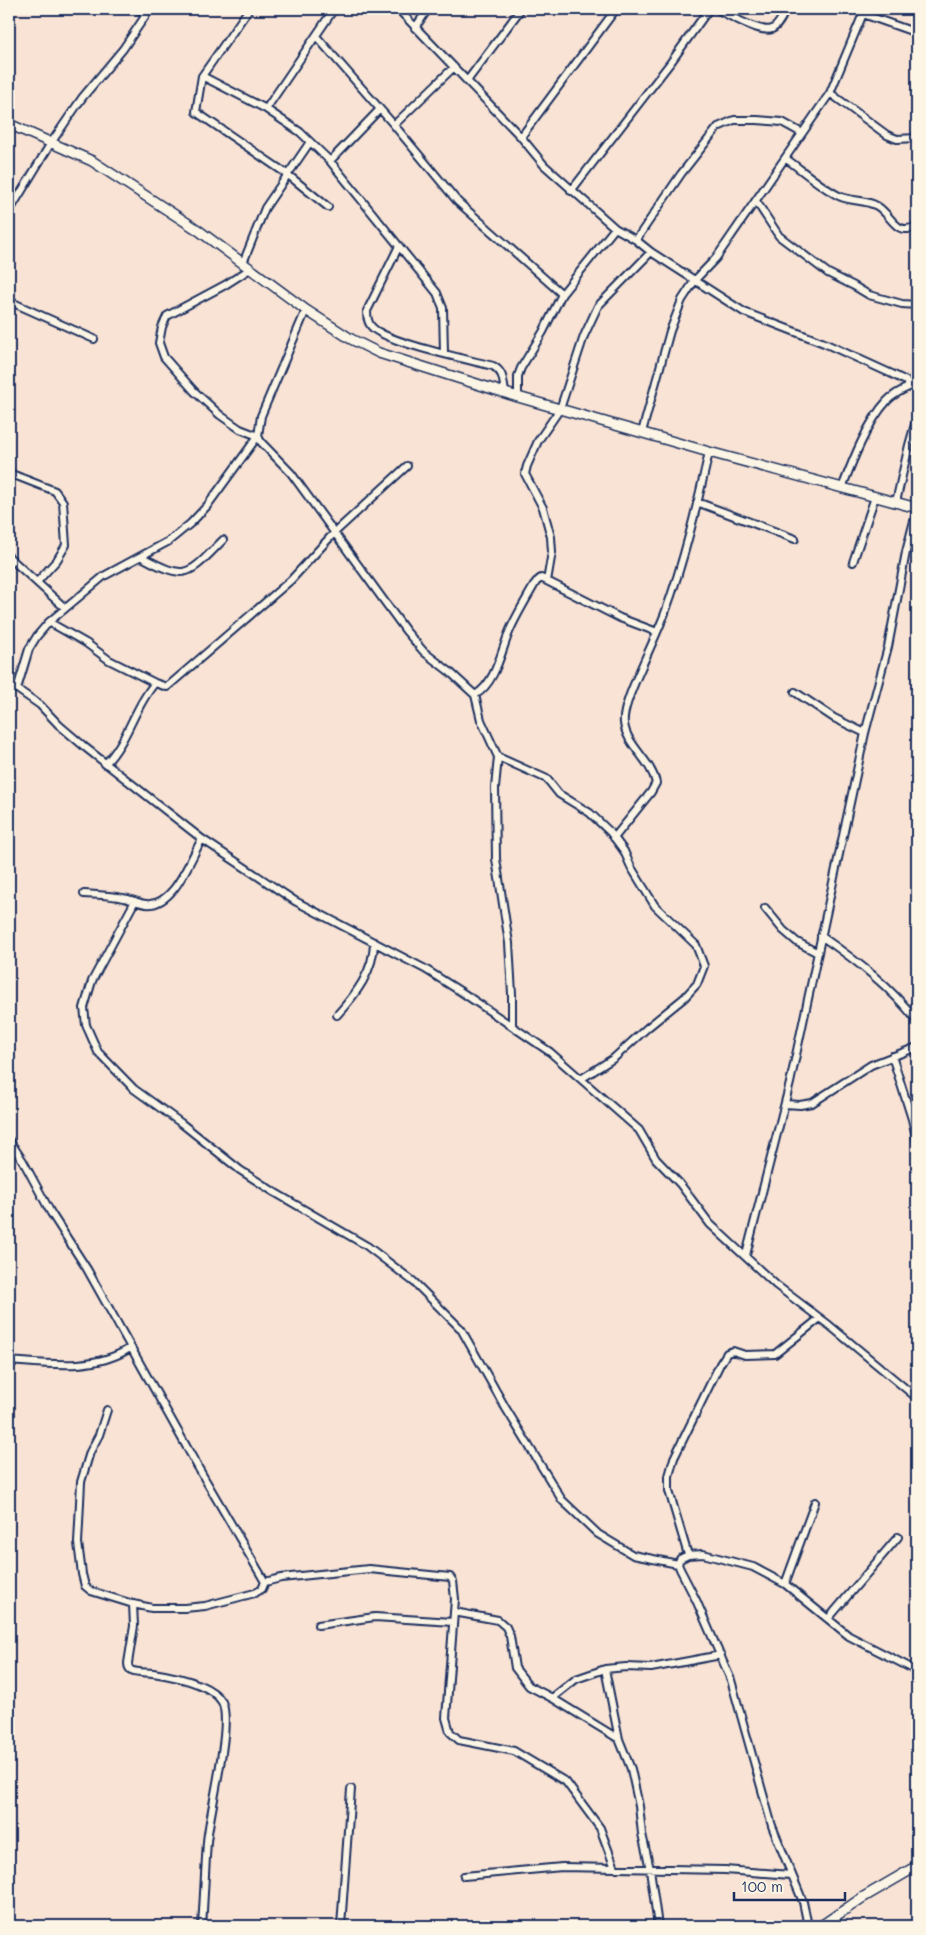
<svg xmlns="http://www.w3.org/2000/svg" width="926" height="1935" viewBox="0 0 926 1935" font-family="Mali,sans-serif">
<rect width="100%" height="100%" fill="#f9e3d4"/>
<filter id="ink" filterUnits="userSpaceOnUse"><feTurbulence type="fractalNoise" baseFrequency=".02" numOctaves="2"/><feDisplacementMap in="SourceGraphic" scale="10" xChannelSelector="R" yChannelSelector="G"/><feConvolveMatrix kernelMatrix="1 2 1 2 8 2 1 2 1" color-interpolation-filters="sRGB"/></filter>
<g filter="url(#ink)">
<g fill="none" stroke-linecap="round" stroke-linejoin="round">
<defs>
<path id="street" d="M136,9L147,14
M249,9L202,76L196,112L287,174L328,207
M398,9L521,137L544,165L615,228L636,240L651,252L744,312L824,343L892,374L906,381L917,394
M716,9C727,14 761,34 772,29C779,26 783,15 786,9
M863,14L917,33
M415,28L428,9
M316,36L394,125L458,202L562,294
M202,76L266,109L300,132L330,161L437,293L443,308L444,353
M467,81L521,9
M830,93L887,135L897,139L917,138
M266,109L334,9
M394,125L454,67
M521,137L616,9
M785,158C802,170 821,187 839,196C851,202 865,199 877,206C893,216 895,237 917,226
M330,161L380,109
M571,191L671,62L709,9
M756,201L779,236L828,273L854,286L869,295L902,304L917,305
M9,212L51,143L82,98L123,49L150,9
M636,240L681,174L718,127L734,120H757L782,122L802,133
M399,246L367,311C367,316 367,321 371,326C383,342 470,360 493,366C504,372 503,381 505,393
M243,263L265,208L310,142
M250,269L225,285L167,316L162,327L159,343L164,357L194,391L220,415L240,429L258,436
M9,301L94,339
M306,310L261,416L258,436L261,442L291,473L406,631L424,652L450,672L475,695L481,720L498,757L547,779L559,794L590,813L610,832L624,851L631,867L655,906L696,945L704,966L697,984L684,998L647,1028L614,1058L581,1079
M518,397V376L521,368L543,332L562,294L615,228
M642,432L670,331L682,300L695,280L716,258L830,93L865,9
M9,473L55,491L63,502L66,545L57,560L38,581
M842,488C852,462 868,421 887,401C895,392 907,388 917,383
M697,502L795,539
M896,502L909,445L917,417
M9,557L65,608
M142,557C188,582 188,575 223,540
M853,562L875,497
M547,581L552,552L551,537L543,508L525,474L527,466L538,441L560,409L584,336L598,306L651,252
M49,622L86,643L109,660L155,683L167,687L291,580L334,533L407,466
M9,689H17L40,705L59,725L86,748L202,839L295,901L425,969L463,993L550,1052L639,1130L656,1159L680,1184L710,1224L776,1285L829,1325L917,1398
M17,689L29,649L37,636L49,622L104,576L169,541L191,523L207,506L258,436
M795,692L834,718L865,733
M475,695C496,683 501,651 510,630C517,614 527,598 536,582L541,578L620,618L657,632
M498,757L495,788L496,859L509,943L512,994V1026
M105,764C128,741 134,707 155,683
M614,838L651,792L656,783C651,760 626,745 624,723C622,709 636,680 642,666C650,648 658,631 665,613C684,561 697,506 709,452
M84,894C97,895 110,895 123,898C131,899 138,903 146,904C174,907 190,859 202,839
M135,901L92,981L84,1008L86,1025L98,1052L134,1089L181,1123L240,1170L274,1192L367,1246L414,1282L461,1329L505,1407L562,1500L598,1534L633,1555L678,1564
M765,908L783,930L797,942L818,953
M821,936C857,961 891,987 917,1021
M337,1015C356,994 374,971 374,942
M892,1056L912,1119L917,1142
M785,1104L800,1105L812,1103L871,1065L917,1047
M9,1140L23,1161L51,1213L87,1269L199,1469L265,1582
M746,1255L790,1083L865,733L888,647L906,552L917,509
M9,1361C49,1364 95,1371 130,1348
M107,1410L99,1435L90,1452L81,1482L78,1543L82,1574L85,1586L91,1591L133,1604L152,1608H185L205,1606L255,1593L262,1589L265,1582L281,1578L369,1569L450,1577L453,1581L455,1599L446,1718L450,1732L459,1740L514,1751L566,1782L600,1828L615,1868
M688,1555L669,1491V1476L674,1458L720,1364L727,1353L733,1351L745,1355L775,1354L820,1318
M785,1584L815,1502
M133,1604L134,1626L128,1663C128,1666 128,1668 131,1670C136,1673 147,1672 153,1673C173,1676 211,1683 222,1702C233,1723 209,1814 207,1842C205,1870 204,1898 202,1926
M454,1612L498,1620L506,1627L510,1636L515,1668L529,1686L552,1698L576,1679L605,1669L626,1667L651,1668L721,1655
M828,1619L898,1537
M318,1625L375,1617L453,1622
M605,1669L619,1739L631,1769L639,1806L642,1834L650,1869L658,1926
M552,1698L619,1739
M464,1876L562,1867L725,1870L791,1875
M341,1926L351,1789
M808,1926L803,1902L772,1826L731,1680L696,1600L680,1569L678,1564L680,1559L688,1555L703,1554L753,1567L785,1584L849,1636L917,1671"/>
<path id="secondary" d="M9,124L92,161L198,230L306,310L351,339L379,353L518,397L709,452L917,508
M821,1926L862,1898L917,1866"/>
</defs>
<use href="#street" stroke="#1b2f5e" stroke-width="10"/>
<use href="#secondary" stroke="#1b2f5e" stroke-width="12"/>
<use href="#street" stroke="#fcf5e5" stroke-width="6"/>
<use href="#secondary" stroke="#fcf5e5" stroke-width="9"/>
</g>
</g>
<rect width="926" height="1935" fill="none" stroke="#fcf5e5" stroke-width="30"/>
<rect x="15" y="15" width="896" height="1905" fill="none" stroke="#1b2f5e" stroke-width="2" filter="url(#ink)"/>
<path d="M734 1892v8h111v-8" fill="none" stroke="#1b2f5e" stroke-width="2.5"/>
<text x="741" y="1892" font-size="15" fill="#1b2f5e" stroke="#fcf5e5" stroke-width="4" paint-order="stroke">100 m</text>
</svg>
